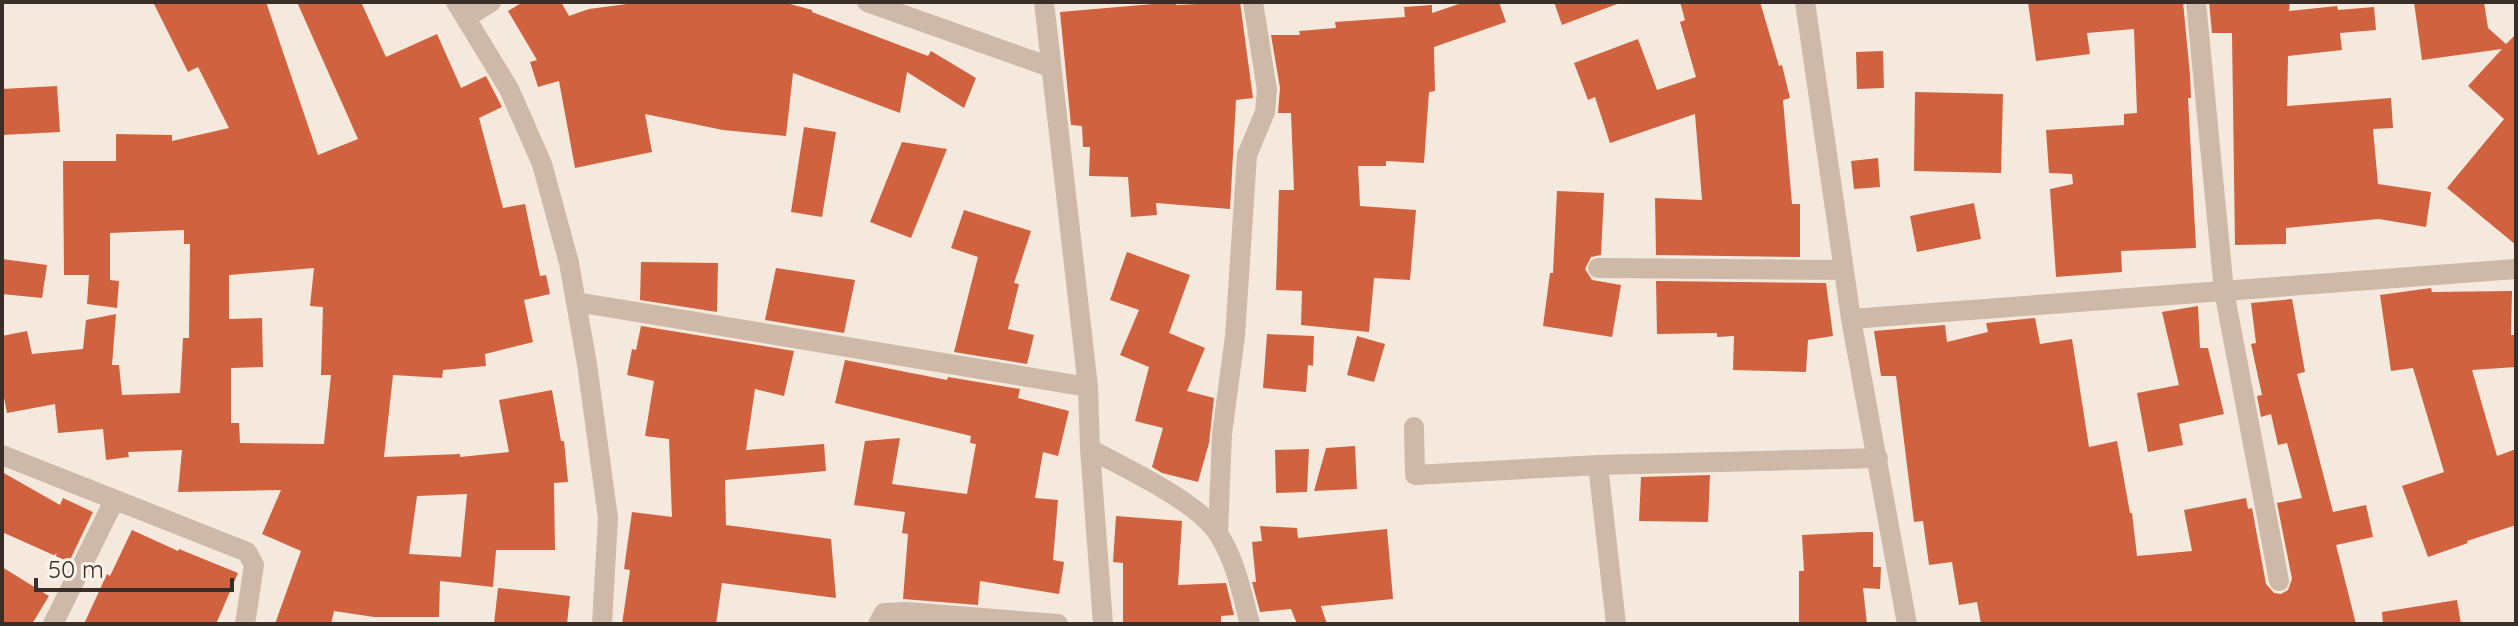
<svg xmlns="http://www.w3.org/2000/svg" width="2518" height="626" viewBox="0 0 2518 626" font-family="Quicksand,sans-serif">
<rect width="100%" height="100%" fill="#f5e9dd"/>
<path fill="#d0623f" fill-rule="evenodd" d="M153,2H266L318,155L358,139L297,2H361L386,57L437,34L461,88L486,76L502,107L479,118L503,208L525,204L540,276L546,275L550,294L524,300L533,342L485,354L486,366L443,370L442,378L393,375L384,457L460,454V457L509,452L499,400L552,390L561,441H564L568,482L554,483L555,550H496L493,587L440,581L439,617H374L334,611L331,624H275L301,551L262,534L281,490L178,492L182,450L128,452L129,457L106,460L103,429L58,433L55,404L7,413L2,387V336L27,331L32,354L83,349L86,320L116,314L112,365H119L122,395L180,393L183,338H189L190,244H184V230L110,233V280L119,281L117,308L87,304L89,275H64L63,161H116V134L172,135V141L229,128L198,67L188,72ZM314,268L310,306L323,307L321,375H331L324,444L240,443L239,423H231V368L263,367L262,318L229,319V275ZM467,494L461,557L409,554L417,496Z
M523,2H561L569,16L589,9L642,2H783L812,10V12L928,56L931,51L976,78L964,108L907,72L900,113L793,73L786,136L723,130L645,114L652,152L575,168L559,81L538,87L530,62L537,60L508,11Z
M1176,2V5L1240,2L1253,98L1236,100L1230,209L1156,203L1157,215L1131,217L1128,177L1089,176L1090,147H1083L1082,126L1071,125L1060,12Z
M1465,2H1499L1506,22L1434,47L1435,91L1429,92L1424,163L1386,161V166H1358L1360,206L1416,210L1410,280L1374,278L1369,332L1301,325L1302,291L1276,290L1279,190H1294L1291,113H1278L1280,88L1271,35H1300L1299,31L1336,28L1335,22L1405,17L1404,7L1432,5V13Z
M1554,2H1616L1617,4L1562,25Z
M1680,2H1760L1779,66L1782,65L1790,98L1783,100L1792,204H1800V257L1656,255L1655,198L1702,200L1695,114L1610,143L1595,97L1588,100L1574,63L1638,39L1657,90L1696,77L1680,22L1685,20Z
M2028,2H2183L2190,75L2191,98H2188L2196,248L2121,251L2122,272L2056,277L2050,189L2073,184L2072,174L2049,173L2046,130L2124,125V114L2137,113L2134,29L2087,33L2090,54L2036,61Z
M2209,2H2290L2289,11L2337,6L2338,10L2374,7L2376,30L2340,33L2342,50L2288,56L2287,106L2391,98L2393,128L2373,129L2378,184L2431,192L2426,227L2379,219L2286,228V244L2235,245L2232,33H2212Z
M2414,2H2484L2488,28L2506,44L2516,34V245L2447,188L2504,119L2468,86L2502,49L2422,60Z
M1883,51L1884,88L1857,89L1856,52Z
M57,86L60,132L2,135V89Z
M1915,92L2003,94L2001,173L1914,171Z
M804,127L836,132L822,217L791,212Z
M902,142L947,149L911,238L870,222Z
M1878,158L1880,187L1854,189L1851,161Z
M1557,191L1604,193L1601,255L1591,257L1585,269L1592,280L1621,285L1612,337L1543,326L1550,273H1553Z
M1974,203L1981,239L1917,252L1910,216Z
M964,210L1031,231L1014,283L1019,284L1008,329L1034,335L1027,364L954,352L978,257L951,248Z
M1127,252L1190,275L1169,333L1205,348L1187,391L1214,398L1209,443L1198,482L1162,473L1152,467L1163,428L1135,421L1149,367L1120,355L1139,310L1110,300Z
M2,259L47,265L42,298L2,294Z
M641,262L718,263L717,312L640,300Z
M776,268L855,280L844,333L765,320Z
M1656,281L1826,283L1833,336L1808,340L1806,372L1733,370L1734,336L1717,337V333L1657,334Z
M2431,288L2432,292L2512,291L2511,335H2516V367L2472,370L2497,456L2516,449V525L2467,541L2468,543L2428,557L2402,486L2444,472L2413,368L2391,371L2380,295Z
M2292,299L2305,372L2297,374L2333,512L2366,505L2373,537L2336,545L2356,624H1981L1977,602L1959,605L1952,562L1929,565L1923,521L1914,522L1896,376H1881L1874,331L1945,325L1947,342L1988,332L1986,323L2035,318L2040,344L2072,339L2089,447L2117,441L2130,513H2132L2137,556L2192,551L2184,510L2246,498L2248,509L2252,508L2266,584L2274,593L2281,594L2288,590L2292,579L2277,503L2302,498L2287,443L2278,445L2271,414L2261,417L2257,396L2262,395L2251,344L2256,343L2251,303Z
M2198,306L2200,348H2208L2224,414L2179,424L2183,445L2148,452L2137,393L2179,385L2162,312Z
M641,326L794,351L784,396L755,389L746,450L824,444L826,471L725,480L726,525L831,539L836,598L722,583L716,624H622L630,570L624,569L632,512L672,517L669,439L645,436L654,381L627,375L632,349L636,350Z
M1267,334L1314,336L1313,366L1308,365L1306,392L1263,388Z
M1357,336L1385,344L1374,382L1347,375Z
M845,360L947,380L948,377L1020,389L1018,398L1069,411L1058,456L1043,452L1035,498L1058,500L1053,560L1064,562L1059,594L980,581L978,605L903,599L908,534L902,533L905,512L854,505L865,441L900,438L892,484L967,494L976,444L970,443L971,436L835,403Z
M1355,446L1357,489L1314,491L1326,448Z
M1309,449L1307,492L1276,493L1275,450Z
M2,472L60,505L63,498L93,512L69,562L2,532Z
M1710,475L1708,522L1639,521L1641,477Z
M1116,516L1182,521L1178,585L1226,583L1234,615L1221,616V624H1123V563L1113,562Z
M1260,526L1297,528L1298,538L1387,529L1393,599L1321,606L1327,624H1297L1291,609L1260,612L1252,582H1256L1252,542L1262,541Z
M132,530L178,551L179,549L238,573L216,624H84L107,574L110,576Z
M1862,532H1873V567H1881L1880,589L1863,588L1867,624H1799V571H1804L1802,535Z
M2,567L49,596L32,624H2Z
M498,588L570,596L567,624H494Z
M2457,600L2461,624H2383L2382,612Z"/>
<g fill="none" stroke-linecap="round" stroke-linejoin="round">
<path stroke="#ceb9a8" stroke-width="20" d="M456,2L509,89L542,164L569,263L587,364L608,518L602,624
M867,2L1050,67
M1044,2L1088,387L1090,449L1103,624
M1805,2L1851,319L1907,624
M2196,2L2224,291L2279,581
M467,17L491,2
M1598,268L1844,270
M576,302L1088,387
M1851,319L2516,269
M1414,427L1415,475L1598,465
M1090,449C1125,468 1199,502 1219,535C1236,562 1242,594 1250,624
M2,455L247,552L254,565L245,624
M1218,533L1222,434L1235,336L1247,155L1265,112L1267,90L1253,2
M53,624L114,501
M878,624L884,613L906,612L1058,624
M1616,624L1598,465L1878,458"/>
</g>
<rect width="2518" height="626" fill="none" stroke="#3a2e28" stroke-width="8"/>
<path d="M36 578v12h196v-12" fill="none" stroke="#3a2e28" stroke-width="4"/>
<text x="48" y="578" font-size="24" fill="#3a2e28" stroke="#fbf3ea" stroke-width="6" paint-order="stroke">50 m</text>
</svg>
